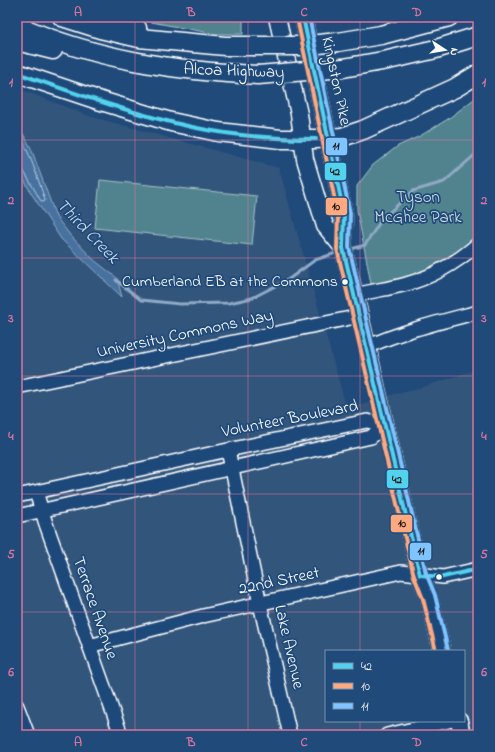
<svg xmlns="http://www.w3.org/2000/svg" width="495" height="752" viewBox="0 0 495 752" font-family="'Indie Flower',sans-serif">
<rect width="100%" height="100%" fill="#1f4a7a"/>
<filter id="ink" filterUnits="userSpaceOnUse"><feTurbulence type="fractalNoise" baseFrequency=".025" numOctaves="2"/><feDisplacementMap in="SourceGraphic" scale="8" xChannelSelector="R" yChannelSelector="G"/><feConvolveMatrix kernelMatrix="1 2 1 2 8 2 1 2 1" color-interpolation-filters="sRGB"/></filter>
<g filter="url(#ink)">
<path fill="#32557c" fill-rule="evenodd" d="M17,88L89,116L279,168L347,410L391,395L423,387L478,369V735H33L17,689ZM326,651H464V721H326Z"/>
<path fill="#51838f" stroke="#a8c1c7" d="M125,17H245L243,22V34H215Z
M478,96V239L468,249L411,279L371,284L357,210V186L373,165L398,146L420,136L448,119Z
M100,180L257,196L252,245L95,228Z"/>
<path fill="#4672a0" stroke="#90aac6" d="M17,123L31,148L56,217L70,235L94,260L117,278L122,297L61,239L31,193L17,167Z"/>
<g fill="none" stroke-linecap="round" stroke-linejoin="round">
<path stroke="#b5c7d9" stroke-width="1" d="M17,131C30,152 37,176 45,200L44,202L41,201L22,168L17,166"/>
<path stroke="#90aac6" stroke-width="3" d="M348,250L365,245L382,219L413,191L444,182L478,152
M116,280L141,300L180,304L229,303L252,298L289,279L315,260L339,252"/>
<defs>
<path id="minor" d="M355,295C371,291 387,289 403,285C432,278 456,263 478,244
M367,347C402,331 440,322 478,312
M17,387L360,316
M228,450L260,604L290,735
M36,492L46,524L121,735
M17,496L228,450L367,421L385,425
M17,516L371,437L385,425
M89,646L203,616L401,572L443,577L478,569
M17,706L28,735
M387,735L449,721"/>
<path id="major" d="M277,17L299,114L305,159L325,226L343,248
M303,17L344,214L343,248L360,316L420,575L429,597L442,651
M459,721L462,735"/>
<path id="highway" d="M62,17L100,29L139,38L225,46H253
M108,17L137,28
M17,25C93,59 175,71 258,75
M17,41L53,50
M338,42L381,35L449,17
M343,68L388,60L436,49L478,36
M17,73L101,101L171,122L218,132L281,139H316L342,137L363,130L455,88L478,74"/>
</defs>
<use href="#minor" stroke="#fff" stroke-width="16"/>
<use href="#major" stroke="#fff" stroke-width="19"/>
<use href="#highway" stroke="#fff" stroke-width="21"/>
<use href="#minor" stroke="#1f4a7a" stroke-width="13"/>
<use href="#major" stroke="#1f4a7a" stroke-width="16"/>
<use href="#highway" stroke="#1f4a7a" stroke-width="18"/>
<defs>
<path id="highway-bridge" d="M253,46H299L338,42
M258,75L343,68"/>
</defs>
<use href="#highway-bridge" stroke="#fff" stroke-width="21" stroke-linecap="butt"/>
<use href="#highway-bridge" stroke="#1f4a7a" stroke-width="18"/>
<defs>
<path id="bus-1" d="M303,17L344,214L343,248L420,575L443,577L478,569
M17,73C75,93 132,114 192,127C233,136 274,139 316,139"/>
<path id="bus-2" d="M297,18L338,215L337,249L414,576L423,599L436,651"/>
<path id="bus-3" d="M309,17L350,213L349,247L426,573L435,595L448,650"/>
</defs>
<use href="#bus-1" stroke="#1f4a7a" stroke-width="7"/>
<use href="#bus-2" stroke="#1f4a7a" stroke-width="7"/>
<use href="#bus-3" stroke="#1f4a7a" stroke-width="7"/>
<use href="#bus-1" stroke="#53d2ee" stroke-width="4"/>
<use href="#bus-2" stroke="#ffa980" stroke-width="4"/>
<use href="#bus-3" stroke="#80c4ff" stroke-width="4"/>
</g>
</g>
<path fill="none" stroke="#da749d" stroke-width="1" stroke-opacity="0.55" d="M135,17V735M248,17V735M360,17V651M17,140H478M17,258H478M17,376H478M17,494H478M17,612H478M360,721V735"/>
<g fill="#fff" stroke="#1f4a7a" stroke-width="1.5">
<circle cx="345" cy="282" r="3.5"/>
<circle cx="439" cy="577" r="3.5"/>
</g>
<g text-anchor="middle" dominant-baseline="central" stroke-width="3.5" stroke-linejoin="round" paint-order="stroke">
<g font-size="16" fill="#fff" stroke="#1f4a7a" text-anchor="end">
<text x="338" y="282">Cumberland EB at the Commons</text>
</g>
<g font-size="17" fill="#fff" stroke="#1f4a7a">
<text transform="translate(234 71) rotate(2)">Alcoa Highway</text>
<text transform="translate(336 81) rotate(78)">Kingston Pike</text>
<text transform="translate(185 334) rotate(-12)">University Commons Way</text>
<text transform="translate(290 419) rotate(-11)">Volunteer Boulevard</text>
<text transform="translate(279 581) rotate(-12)">22nd Street</text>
<text transform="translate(95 608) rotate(71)">Terrace Avenue</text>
<text transform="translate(289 647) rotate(77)">Lake Avenue</text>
</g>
<g font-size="17" fill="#d4e0e3" stroke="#1f4a7a">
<text x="418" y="197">Tyson<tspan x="418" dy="20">McGhee Park</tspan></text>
</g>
<g font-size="18" font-style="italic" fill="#d1dce7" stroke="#1f4a7a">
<text transform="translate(87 232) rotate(46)">Third Creek</text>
</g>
</g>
<g stroke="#1f4a7a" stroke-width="1.5">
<rect x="325" y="137" width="23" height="19" rx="4" fill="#80c4ff"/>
<rect x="324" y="162" width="23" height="19" rx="4" fill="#53d2ee"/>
<rect x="325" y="197" width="23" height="19" rx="4" fill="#ffa980"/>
<rect x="386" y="469" width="23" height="20" rx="4" fill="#53d2ee"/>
<rect x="390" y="514" width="23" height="19" rx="4" fill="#ffa980"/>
<rect x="409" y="542" width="23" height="19" rx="4" fill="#80c4ff"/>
</g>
<g font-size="11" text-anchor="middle" font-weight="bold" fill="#111">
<text x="336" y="150">11</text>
<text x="335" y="175">42</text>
<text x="336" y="210">10</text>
<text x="397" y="483">42</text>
<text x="402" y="527">10</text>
<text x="421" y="555">11</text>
</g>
<rect width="495" height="752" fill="none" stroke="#1f4a7a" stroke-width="44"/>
<rect x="325" y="650" width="140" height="72" fill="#1f4a7a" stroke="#7992af"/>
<rect x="333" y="663" width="20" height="6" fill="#53d2ee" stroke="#7992af"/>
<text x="361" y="670" font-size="12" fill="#ffffff">42</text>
<rect x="333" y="683" width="20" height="6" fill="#ffa980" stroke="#7992af"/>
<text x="361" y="690" font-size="12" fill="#ffffff">10</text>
<rect x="333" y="703" width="20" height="6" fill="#80c4ff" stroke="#7992af"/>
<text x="361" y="710" font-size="12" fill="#ffffff">11</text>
<g transform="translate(445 50) rotate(102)" stroke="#1f4a7a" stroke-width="3" paint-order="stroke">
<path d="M0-3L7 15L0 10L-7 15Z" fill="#ffffff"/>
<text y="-6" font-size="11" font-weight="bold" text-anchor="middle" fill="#ffffff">N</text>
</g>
<rect x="22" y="22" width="451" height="708" fill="none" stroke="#da749d" stroke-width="1.5"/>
<g font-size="13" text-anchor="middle" font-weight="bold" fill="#da749d">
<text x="78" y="16">A</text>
<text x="191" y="16">B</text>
<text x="304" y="16">C</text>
<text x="417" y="16">D</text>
<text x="11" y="86">1</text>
<text x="484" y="86">1</text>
<text x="11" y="204">2</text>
<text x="484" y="204">2</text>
<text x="11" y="322">3</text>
<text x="484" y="322">3</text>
<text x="11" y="440">4</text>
<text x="484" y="440">4</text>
<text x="11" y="558">5</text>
<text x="484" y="558">5</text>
<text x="11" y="676">6</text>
<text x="484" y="676">6</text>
<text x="78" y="746">A</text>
<text x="191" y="746">B</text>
<text x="304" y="746">C</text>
<text x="417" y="746">D</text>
</g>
</svg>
